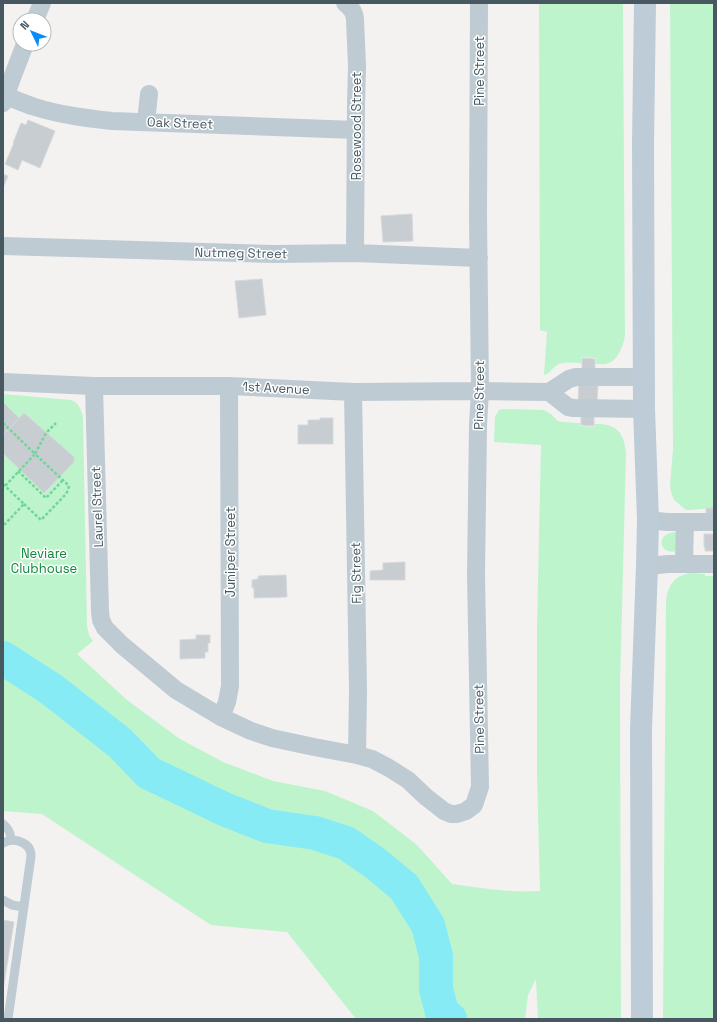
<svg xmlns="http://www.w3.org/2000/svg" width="717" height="1022" viewBox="0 0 717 1022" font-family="'Space Grotesk',sans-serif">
<rect width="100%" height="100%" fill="#f4f1f1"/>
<path fill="#bdf4cc" d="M539,3H623V12L625,335C624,344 618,360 609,363C605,365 600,364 596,364V358L581,357V363C573,363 564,361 557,365C552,368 550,374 544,375L547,332L540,330Z
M670,3H714V508L690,510H686L674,500L671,492L670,485L673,449Z
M3,394L71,400C79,403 81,409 83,417L87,626L89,635L93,641L77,654L127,700L180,739L223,762L273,781L325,791L373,811L417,845L452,884C481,888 511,893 540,891L537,776V628L541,445L494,442L495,417L499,410L503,409L544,410L551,414L558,421L562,422L580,423V426L595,427V424C617,423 624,433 626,453L620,686L621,1019H538L536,979L528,995L525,1019H356L287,932L211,925L42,814L3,811Z
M676,532L677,551C659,556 654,533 676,532Z
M691,573L705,574V576H714V1019H663L666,602C667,587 674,575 691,573Z"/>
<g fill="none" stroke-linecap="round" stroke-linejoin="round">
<path stroke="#86ebf5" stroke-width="34" d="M3,658L51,689L120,743L149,773L224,809L267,826L315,833L346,843L375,863L404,887L428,925L436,956V989L442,1012L450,1019"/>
</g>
<path fill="#c8cdd2" stroke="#d5d8dd" d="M28,120L55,131L40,168L22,160L18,170L5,164L14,143H13L21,123L26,125Z
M3,174L8,176L3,188Z
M412,214L413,241L383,242L381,216Z
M262,279L266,315L239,318L235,281Z
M582,358L595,359V369H582Z
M579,383L598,384L597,401H578Z
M3,402L19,418L3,435Z
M24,413L74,457V462L44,493L3,453V435Z
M581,414L594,415V426L581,425Z
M320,418H333V444H298V425H308V420H320Z
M706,508H714V515H706Z
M704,534H714V551H705V547H704Z
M405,562V580H370V571L383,570V563Z
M286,575L287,597L254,598V588H252V580L258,579V576Z
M196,635H210V643H208V652H205V658L180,659V640L196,639Z
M3,920L14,922L3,990Z"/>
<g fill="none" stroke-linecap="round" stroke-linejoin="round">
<path stroke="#71d698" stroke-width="2.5" stroke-dasharray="3 2" stroke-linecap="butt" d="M3,423L35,454L5,486
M18,471L46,498L63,480
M3,484L24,504L3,526
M24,504L41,520L66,494L68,490L69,486L67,484L35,454L46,433L56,423"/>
<path stroke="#becbd2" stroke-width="9" d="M3,824C9,829 11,833 11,840
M3,843C14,837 31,842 31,856L8,1019
M3,900L12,905L24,907"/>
<path stroke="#becbd2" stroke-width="18" d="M345,3C351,8 354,11 355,19L357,66L356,104L355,253
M35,20L42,3
M6,96C16,100 25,104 35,107C60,115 86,118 112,121L356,130
M3,103L12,78L25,44
M146,122L149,94
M3,246L274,254L355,253L479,258
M3,382L94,386H229L353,392L480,391L549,392L568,407L574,408L644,409
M94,386L100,611L101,620L105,628L122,645L176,690L221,717L251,731L272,738L314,747L357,755L372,759L389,768L408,780L426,797L444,811L451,814H457L466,811L474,805L480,787L476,575L478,425L480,391L478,216L479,3
M353,392L358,691L357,755
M549,392L569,379L576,377H644
M648,520L667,522H714
M684,563L685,522
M647,566L668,564H714
M221,717L227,702L230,686L229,386"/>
<path stroke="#bdccd6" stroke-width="22" d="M642,1019L641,729L647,566L648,520L644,409L643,143L645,3"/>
</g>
<g text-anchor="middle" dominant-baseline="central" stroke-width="3" stroke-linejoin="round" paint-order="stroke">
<g font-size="13" fill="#475861" stroke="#fff">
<text transform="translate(479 71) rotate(-90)">Pine Street</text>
<text transform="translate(180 123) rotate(2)">Oak Street</text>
<text transform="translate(356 126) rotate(-90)">Rosewood Street</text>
<text transform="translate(241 253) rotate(1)">Nutmeg Street</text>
<text transform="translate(276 388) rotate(3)">1st Avenue</text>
<text transform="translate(479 395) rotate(-89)">Pine Street</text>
<text transform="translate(97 507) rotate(-92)">Laurel Street</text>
<text transform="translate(230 552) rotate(-90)">Juniper Street</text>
<text transform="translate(356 573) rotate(-91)">Fig Street</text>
<text transform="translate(479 719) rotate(-91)">Pine Street</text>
</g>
<g font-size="13" fill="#0e863c" stroke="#fff">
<text x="44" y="553">Neviare<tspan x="44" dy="15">Clubhouse</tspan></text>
</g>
</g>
<rect width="717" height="1022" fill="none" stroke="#475861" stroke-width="8"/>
<g transform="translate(32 32) rotate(313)"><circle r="19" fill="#ffffff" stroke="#b5bcc0"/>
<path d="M0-3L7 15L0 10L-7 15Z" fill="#078cf8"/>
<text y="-6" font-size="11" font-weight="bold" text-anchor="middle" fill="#475861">N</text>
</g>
</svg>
